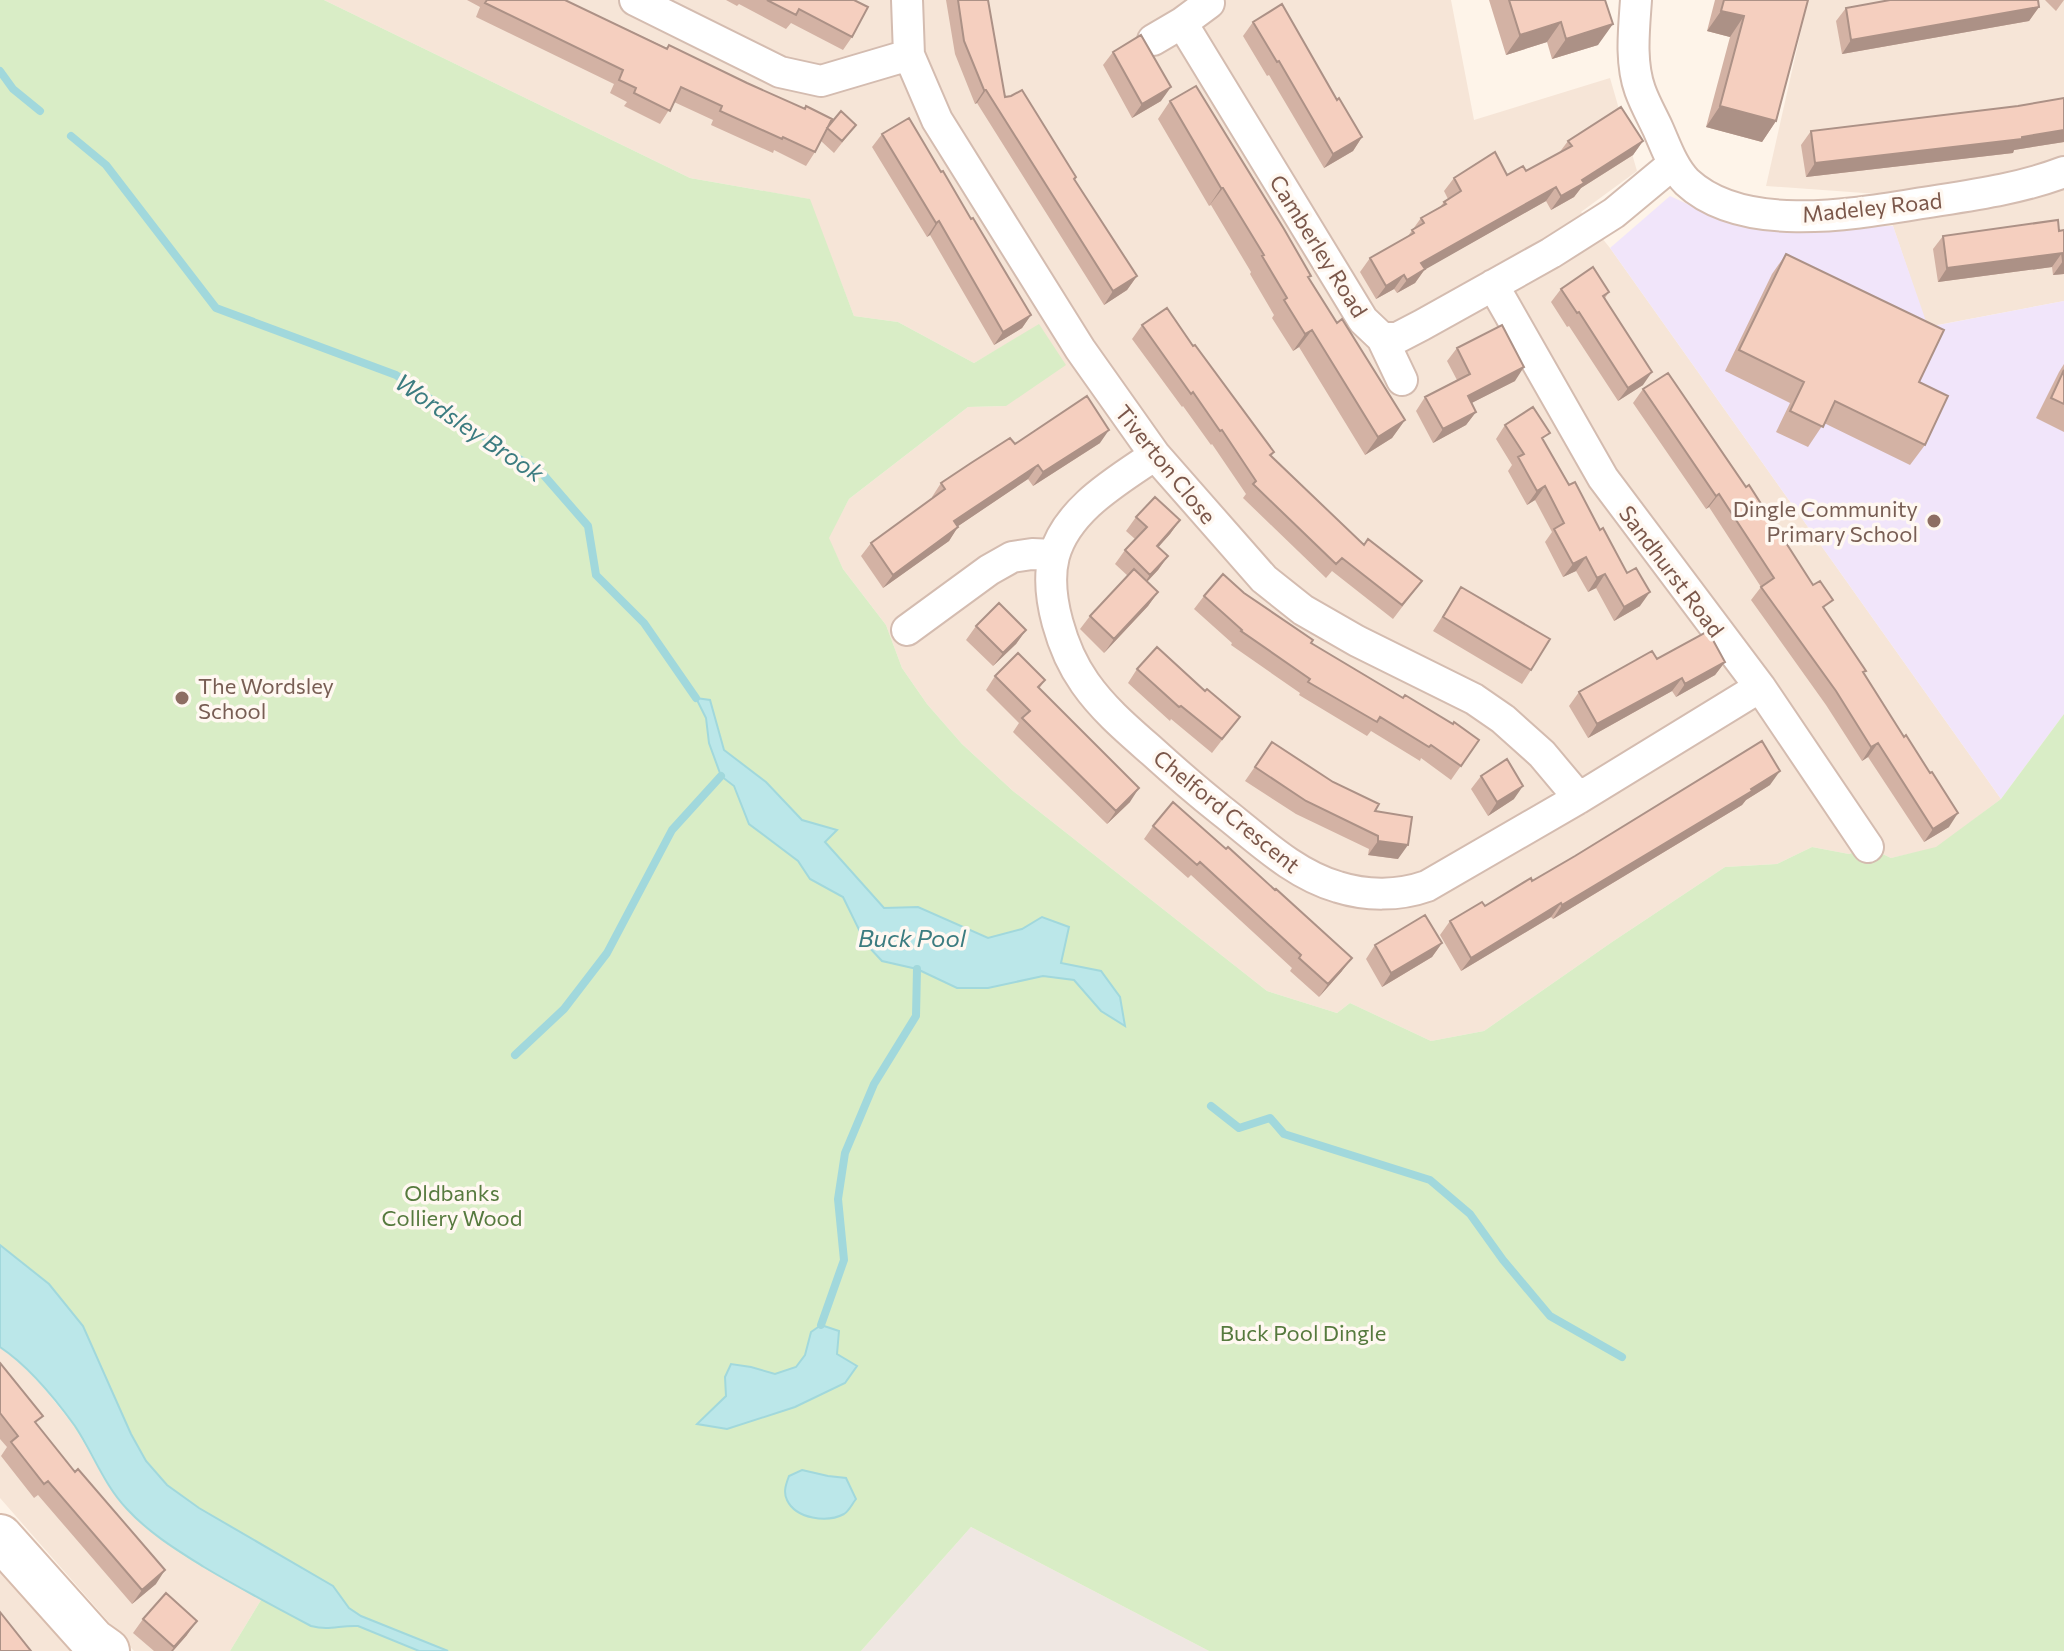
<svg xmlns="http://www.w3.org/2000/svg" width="2064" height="1651" viewBox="0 0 2064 1651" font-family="Commissioner,sans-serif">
<rect width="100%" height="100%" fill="#fef4e9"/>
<path fill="#f6e5d7" d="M324,0H1451L1474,120L1610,78L1637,171L1581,212L1610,248L2001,799L1936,848L1891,858L1868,847L1849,854L1812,847L1777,864L1725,867L1612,942L1484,1031L1431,1041L1350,1003L1337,1013L1267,991L1013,791L962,744L927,704L902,668L886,625L843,569L828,538L849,499L968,407L1006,406L1039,325L974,363L898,322L854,316L809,199L690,178Z
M1808,0H2064V301L1927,327L1893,226L1878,194L1766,186Z
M0,1347L15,1357L43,1387L75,1427L104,1478L125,1507L146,1527L177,1550L261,1600L230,1651H134L0,1498Z
M0,1566L72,1651H0Z"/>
<path fill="#efe7e2" d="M971,1527L1209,1651H861Z"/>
<path fill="#f1e5fa" d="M1670,196L1711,215L1796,228L1893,226L1928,327L2064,301V714L2001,799L1610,248Z"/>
<path fill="#d9edc6" d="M0,0H324L690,178L810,199L854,316L898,322L974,363L1039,324L1066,365L1006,406L968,407L849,499L829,538L843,569L886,625L902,668L927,704L962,744L1013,791L1267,991L1337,1013L1350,1003L1431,1041L1484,1031L1612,942L1725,867L1777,864L1812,847L1849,854L1868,847L1891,858L1936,847L2001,799L2064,714V1651H1209L971,1527L861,1651H230L261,1600C216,1574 158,1546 124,1506C104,1482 92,1453 75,1428C56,1398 29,1367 0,1347Z"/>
<path fill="#bbe7e9" stroke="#a1d8dc" stroke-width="2" d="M696,698L710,700L724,750L766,782L802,820L837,830L825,842L884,908L918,907L988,938L1022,929L1042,917L1069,927L1061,963L1101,971L1120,997L1125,1026L1101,1011L1074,980L1043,976L988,988H957L917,969L882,961L866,944L843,897L810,879L798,861L749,824L734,786L721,776L709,743L706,718Z
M0,1245L49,1284L83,1326L131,1434L146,1461L167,1485L199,1508L333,1586L349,1608L361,1616L448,1651H419L358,1626C339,1625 330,1631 311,1626C275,1607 239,1588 204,1567C177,1550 149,1533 127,1509C104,1485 93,1453 75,1426C54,1397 29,1366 0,1347Z
M821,1325L839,1331L837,1354L857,1366L845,1383L795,1407L727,1429L697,1424L726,1396L725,1377L731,1364L751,1367L775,1374L796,1367L805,1355L811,1332Z
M802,1470L828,1476L846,1478L856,1499C852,1504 849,1511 844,1514C827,1523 796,1519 787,1500C783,1492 786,1484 789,1476Z"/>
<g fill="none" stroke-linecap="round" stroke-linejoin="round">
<path stroke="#a1d8dc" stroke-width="8" d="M0,71L13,89L40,111
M71,136L106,165L216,308L396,375L499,447L541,472L588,526L596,575L644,623L696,698
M515,1055L564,1009L607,953L672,830L721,776
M1211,1106L1239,1128L1270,1118L1284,1134L1430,1180L1470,1214L1503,1260L1550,1316L1622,1357
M821,1325L844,1260L838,1199L845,1153L874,1084L916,1016L917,969"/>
<defs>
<path id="street" d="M635,0L780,72L821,81L909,55
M907,0L909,55L937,120L1080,349L1155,455L1264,579L1303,610L1357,641L1474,699L1503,719L1542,754L1579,798
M1636,0C1634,29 1630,62 1640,90C1645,104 1652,116 1658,129C1666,147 1673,168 1687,182C1742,233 1849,215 1916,204C1965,196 2017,190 2064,172
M1182,23L1363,320L1382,338H1397L1422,325L1551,253L1614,213L1673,164
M1153,40L1182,23L1209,3
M1493,285L1603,478L1760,687L1868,847
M1382,338L1402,380
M1155,455C1117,481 1067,509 1054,556C1044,595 1063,652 1085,683C1104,710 1128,730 1153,752C1175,772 1198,792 1222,811C1258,839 1293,874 1338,887C1366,896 1399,896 1427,886L1579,798L1760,687
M907,630L989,570L1012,557L1032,554L1054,555"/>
<path id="secondary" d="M0,1537L93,1641L107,1651"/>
</defs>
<use href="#street" stroke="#d4bcb0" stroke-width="34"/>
<use href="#secondary" stroke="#d7bcad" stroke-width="48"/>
<use href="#street" stroke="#fff" stroke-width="30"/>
<use href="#secondary" stroke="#fff" stroke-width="44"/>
</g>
<path fill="#d3b2a4" d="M467,0H565L667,48L669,45L828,126L856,125L834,153L821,141L815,152L806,166L774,150L773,153L711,125L713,120L674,102L660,124L624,106L627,102L610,93L614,84L476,17L480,7Z
M726,0H854L852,37L843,50L791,23L786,29L739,4L737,6Z
M946,0H988L1005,97L1076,177L1075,180L1137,276L1127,290L1104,305L977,103L975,104L955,54Z
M1489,0H1605L1598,45L1552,59L1547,42L1506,55Z
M1715,0H1808L1776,121L1762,142L1706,127L1730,37L1707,31Z
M2045,0H2064L2056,11Z
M2039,7L2029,21L1842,54L1836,21L1846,8Z
M1253,22L1362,137L1353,151L1324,168L1269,75L1267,76L1243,36Z
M1113,52L1161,101L1132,118L1103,65Z
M2064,98V142L2014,150L2013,153L1806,177L1801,145L1811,131L2018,106Z
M1170,101L1309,278L1337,323L1405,420L1392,438L1365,455L1299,347L1293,351L1272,318L1274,315L1250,274L1251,272L1211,205L1209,206L1158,119Z
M882,134L941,172L1031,315L1022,328L994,345L930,235L927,237L872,147Z
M1568,141H1643L1633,155L1581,188L1574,197L1551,210L1546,201L1425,269L1415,283L1397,293L1394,289L1376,299L1360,272L1370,258L1408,236L1421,218L1440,207L1444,202L1448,199L1444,191L1454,178L1474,166L1476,163L1507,175L1526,171L1559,153Z
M2064,230V274L2053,275L2052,267L1938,282L1933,249L1943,236Z
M1786,254L1919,382L1925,445L1910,465L1824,423L1808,447L1776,432L1790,403L1725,371L1772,274Z
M1561,289L1609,292L1605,298L1643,385L1618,401L1569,326L1567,327L1551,302Z
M1142,325L1193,346L1274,452L1271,457L1364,545L1422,581L1393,619L1332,571L1326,578L1243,498L1246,494L1212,444L1211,445L1183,406L1182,407L1132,339Z
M1457,348L1515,381L1471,403L1476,412L1466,425L1433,443L1416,411L1425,397L1457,380L1447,361Z
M2064,364V432L2036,418L2059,372Z
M1643,389L1826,611L1864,673L1949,827L1924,842L1868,757L1862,761L1826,705L1751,600L1761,587L1709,507L1706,509L1633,403Z
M1505,425L1544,441L1640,606L1614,621L1596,588L1588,592L1576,571L1563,577L1545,542L1552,532L1535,500L1527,505L1508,471L1512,465L1496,439Z
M1100,443L1033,486L1028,479L958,526L949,541L883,588L861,556L871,543L932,498V497L941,483L1015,444Z
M1136,517L1180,520L1170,534L1158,547L1168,556L1158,570L1147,582L1158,592L1148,606L1104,653L1080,629L1090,616L1128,576L1115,564L1125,550L1135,539L1126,531Z
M1461,587L1531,670L1522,684L1433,631Z
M1244,593L1311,643L1403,698L1479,740L1451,780L1421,758L1420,761L1371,731L1367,736L1299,695L1300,693L1231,645L1232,643L1194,609L1204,596Z
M976,626L1026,630L1016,644L993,666L966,640Z
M1657,659L1725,662L1715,675L1676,697L1672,691L1588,738L1569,706L1579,692Z
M1137,669L1205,691L1240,717L1212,753L1171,719L1170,721L1128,683Z
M995,676L1045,680L1039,689L1130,802L1107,824L1013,732L1019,723L986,690Z
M1272,742L1375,811L1398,859L1368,855L1369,849L1296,814L1245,781Z
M1481,776L1514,799L1488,816L1471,789Z
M1770,785L1746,800L1742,805L1553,919L1551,917L1461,971L1440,935L1450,921L1485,906L1532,881Z
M1153,826L1342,971L1319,997L1290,971L1292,968L1191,875L1188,878L1144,839Z
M1442,943L1432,957L1382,987L1366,959L1375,945Z
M0,1363L37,1424L156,1584L132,1604L38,1495L34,1498L1,1456L7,1447L0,1439Z
M143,1619L187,1635L173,1651H154L133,1633Z"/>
<path fill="#ac9186" d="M2039,7L2029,21L1842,54L1851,40Z
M1721,11L1744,16L1730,37L1707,31Z
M1561,22L1547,42L1506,55L1520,35Z
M1613,24L1598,45L1552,59L1566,39Z
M1171,87L1161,101L1132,118L1142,104Z
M984,90H986L977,103L975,104Z
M1720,106L1776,121L1762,142L1706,127Z
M2064,130V142L2014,150L2013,153L1806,177L1815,163L2022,137Z
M1362,137L1353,151L1324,168L1333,154Z
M1643,141L1633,155L1581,188L1574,197L1551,210L1561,196L1582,180Z
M1556,187L1546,201L1412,277L1421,263Z
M1221,188H1223L1209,206Z
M939,221L930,235L927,237L936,223Z
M2062,253L2052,267L1938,282L1947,268Z
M2063,261H2064V274L2053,275Z
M1425,269L1415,283L1397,293L1407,280Z
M1404,275L1394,289L1376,299L1386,286Z
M1137,276L1127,290L1104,305L1113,291Z
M1031,315L1022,328L994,345L1003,332Z
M1312,330L1299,347L1293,351L1305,334Z
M1524,367L1515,381L1458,410L1468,396Z
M1652,372L1643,385L1618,401L1628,388Z
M1476,412L1466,425L1433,443L1443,429Z
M1405,420L1392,438L1365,455L1378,437Z
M1109,430L1100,443L1033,486L1043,472Z
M1038,465L1028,479L945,535L954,521Z
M1545,486L1535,500L1527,505L1537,491Z
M1719,494L1709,507L1706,509L1716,496Z
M1180,520L1170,534L1147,560L1157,546Z
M958,527L949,541L883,588L893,575Z
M1168,556L1158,570L1141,588L1150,575Z
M1586,557L1576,571L1563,577L1573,564Z
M1605,574L1596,588L1588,592L1597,578Z
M1158,592L1148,606L1104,653L1114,639Z
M1650,592L1640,606L1614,621L1624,607Z
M1026,630L1016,644L993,666L1003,653Z
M1725,662L1715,675L1676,697L1685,684Z
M1682,678L1672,691L1588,738L1597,724Z
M1878,743L1868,757L1862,761L1871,747Z
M1780,771L1770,785L1746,800L1742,805L1553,919L1562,905Z
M1523,786L1514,799L1488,816L1497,802Z
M1139,788L1130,802L1107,824L1116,811Z
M1958,813L1949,827L1924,842L1933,829Z
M1378,841L1408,845L1398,859L1368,855Z
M1561,903L1551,917L1461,971L1471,958Z
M1442,943L1432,957L1382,987L1391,973Z
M1352,958L1342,971L1319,997L1328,984Z
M165,1570L156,1584L132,1604L142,1590Z
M197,1621L187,1635L173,1651H171Z"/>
<path fill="#f5cfbf" stroke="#ac9186" stroke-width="2" d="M487,0H565L667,49L669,45L747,83L805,109L806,106L832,119L815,152L783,137L782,139L720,111L722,106L681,87L670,111L634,93L636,88L619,80L623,70L485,3Z
M767,0H854L868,7L852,37L799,9L796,15Z
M958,0H988L1005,97L1011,96L1022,90L1076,177L1074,179L1137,276L1113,291L986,90H984L964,41Z
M1509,0H1605L1613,24L1566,39L1561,22L1520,35Z
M1724,0H1808L1776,121L1720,106L1744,16L1721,11Z
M1890,0H2038L2039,7L1851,40L1846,8Z
M1282,4L1337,100L1339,98L1362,137L1333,154L1279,61L1277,62L1253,22Z
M1141,35L1171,87L1142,104L1113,52Z
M1196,86L1284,229L1311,276L1308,277L1337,323L1342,319L1405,420L1378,437L1312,330L1305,334L1284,300L1287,298L1262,256L1264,255L1223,188H1221L1170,101Z
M2064,98V130L2022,137V139L1815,163L1811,131L2018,106Z
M1621,107L1643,141L1582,180L1584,183L1561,196L1556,187L1421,263L1425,269L1407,280L1404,275L1386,286L1370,258L1414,233L1412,230L1424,223L1421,218L1446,204L1444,202L1461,191L1454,178L1495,152L1507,175L1523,166L1526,171L1572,146L1568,141Z
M841,111L856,125L842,141L827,128Z
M909,118L941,172L943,171L971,219L973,218L1031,315L1003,332L939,221L936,223L882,134Z
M2058,220L2059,231L2064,230V261H2063L2062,253L1947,268L1943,236Z
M1786,254L1944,330L1919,382L1948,396L1925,445L1835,401L1823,427L1790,411L1804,382L1739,350Z
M1593,267L1609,292L1603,296L1652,372L1628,388L1579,312L1577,313L1561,289Z
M1167,308L1193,346L1195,345L1274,452L1270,455L1364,545L1368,539L1422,581L1402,605L1342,558L1336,564L1253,484L1256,481L1222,430L1220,431L1193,392L1191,394L1142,325Z
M1502,325L1524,367L1468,396L1476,412L1443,429L1425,397L1470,374L1457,348Z
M2064,370V404L2051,398Z
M1668,373L1746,487L1749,485L1813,585L1820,581L1833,600L1823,607L1866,671L1863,672L1904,737L1906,735L1930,773L1932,772L1958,813L1933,829L1878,743L1871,747L1836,691L1761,587L1774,578L1719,494L1716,496L1643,389Z
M1087,396L1109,430L1043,472L1038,465L954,521L958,527L893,575L871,543L945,489L941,483L971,463L1010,438L1015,444Z
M1533,407L1550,433L1542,438L1569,485L1575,482L1600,530L1603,528L1627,573L1636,568L1650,592L1624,607L1605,574L1597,578L1586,557L1573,564L1554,529L1564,523L1545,486L1537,491L1518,457L1524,454L1505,425Z
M1155,497L1180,520L1157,546L1168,556L1150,575L1125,550L1147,527L1136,517Z
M1134,569L1158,592L1114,639L1090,616Z
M1223,574L1244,593L1313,640L1311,643L1403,698L1405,695L1453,724L1454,722L1479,740L1461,766L1431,745L1429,747L1380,717L1377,722L1308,682L1310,679L1241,631L1242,630L1204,596Z
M1461,587L1550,639L1531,670L1443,617Z
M999,603L1026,630L1003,653L976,626Z
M1708,631L1725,662L1685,684L1682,678L1597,724L1579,692L1652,651L1657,659Z
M1157,647L1205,691L1207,689L1240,717L1222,739L1181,706L1179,707L1137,669Z
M1018,653L1045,680L1038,687L1139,788L1116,811L1022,718L1030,711L995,676Z
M1762,741L1780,771L1751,789L1752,791L1562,905L1561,903L1471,958L1450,921L1482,902L1485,906L1531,878L1532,881L1575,856Z
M1272,742L1333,782L1379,804L1375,811L1412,817L1408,845L1378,841V836L1306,801L1255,767Z
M1507,759L1523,786L1497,802L1481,776Z
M1173,802L1226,849L1228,847L1275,890L1276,889L1352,958L1328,984L1299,958L1301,955L1200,862L1197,865L1153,826Z
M1425,915L1442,943L1391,973L1375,945Z
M0,1363L43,1416L35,1422L75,1472L78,1469L165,1570L142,1590L48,1481L44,1484L11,1442L18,1436L0,1413Z
M166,1593L197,1621L174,1647L143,1619Z
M0,1612L31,1651H0Z"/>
<g fill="#8d6e63" stroke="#fff8f1" stroke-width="3">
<circle cx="1934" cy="521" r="8"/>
<circle cx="182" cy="698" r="8"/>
</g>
<g text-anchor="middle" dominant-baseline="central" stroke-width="7" stroke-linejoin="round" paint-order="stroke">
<g font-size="22" fill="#7b574a" stroke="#fff8f1">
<text transform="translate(1872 207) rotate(-6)">Madeley Road</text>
<text transform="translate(1319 246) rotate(58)">Camberley Road</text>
<text transform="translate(1166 464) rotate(51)">Tiverton Close</text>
<text transform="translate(1672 571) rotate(53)">Sandhurst Road</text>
<text transform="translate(1227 811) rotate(39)">Chelford Crescent</text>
</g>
<g font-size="22" fill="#785e54" stroke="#fff8f1" text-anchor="end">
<text x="1918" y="508">Dingle Community<tspan x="1918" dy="25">Primary School</tspan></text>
<text x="198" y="685" text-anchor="start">The Wordsley<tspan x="198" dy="25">School</tspan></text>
</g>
<g font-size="22" fill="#567a3e" stroke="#fff8f1">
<text x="452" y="1192">Oldbanks<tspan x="452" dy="25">Colliery Wood</tspan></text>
<text x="1303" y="1332">Buck Pool Dingle</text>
</g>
<g font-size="24" font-style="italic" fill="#3c7c80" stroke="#fff8f1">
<text transform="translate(470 427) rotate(34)">Wordsley Brook</text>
<text x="912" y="937">Buck Pool</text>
</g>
</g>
</svg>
